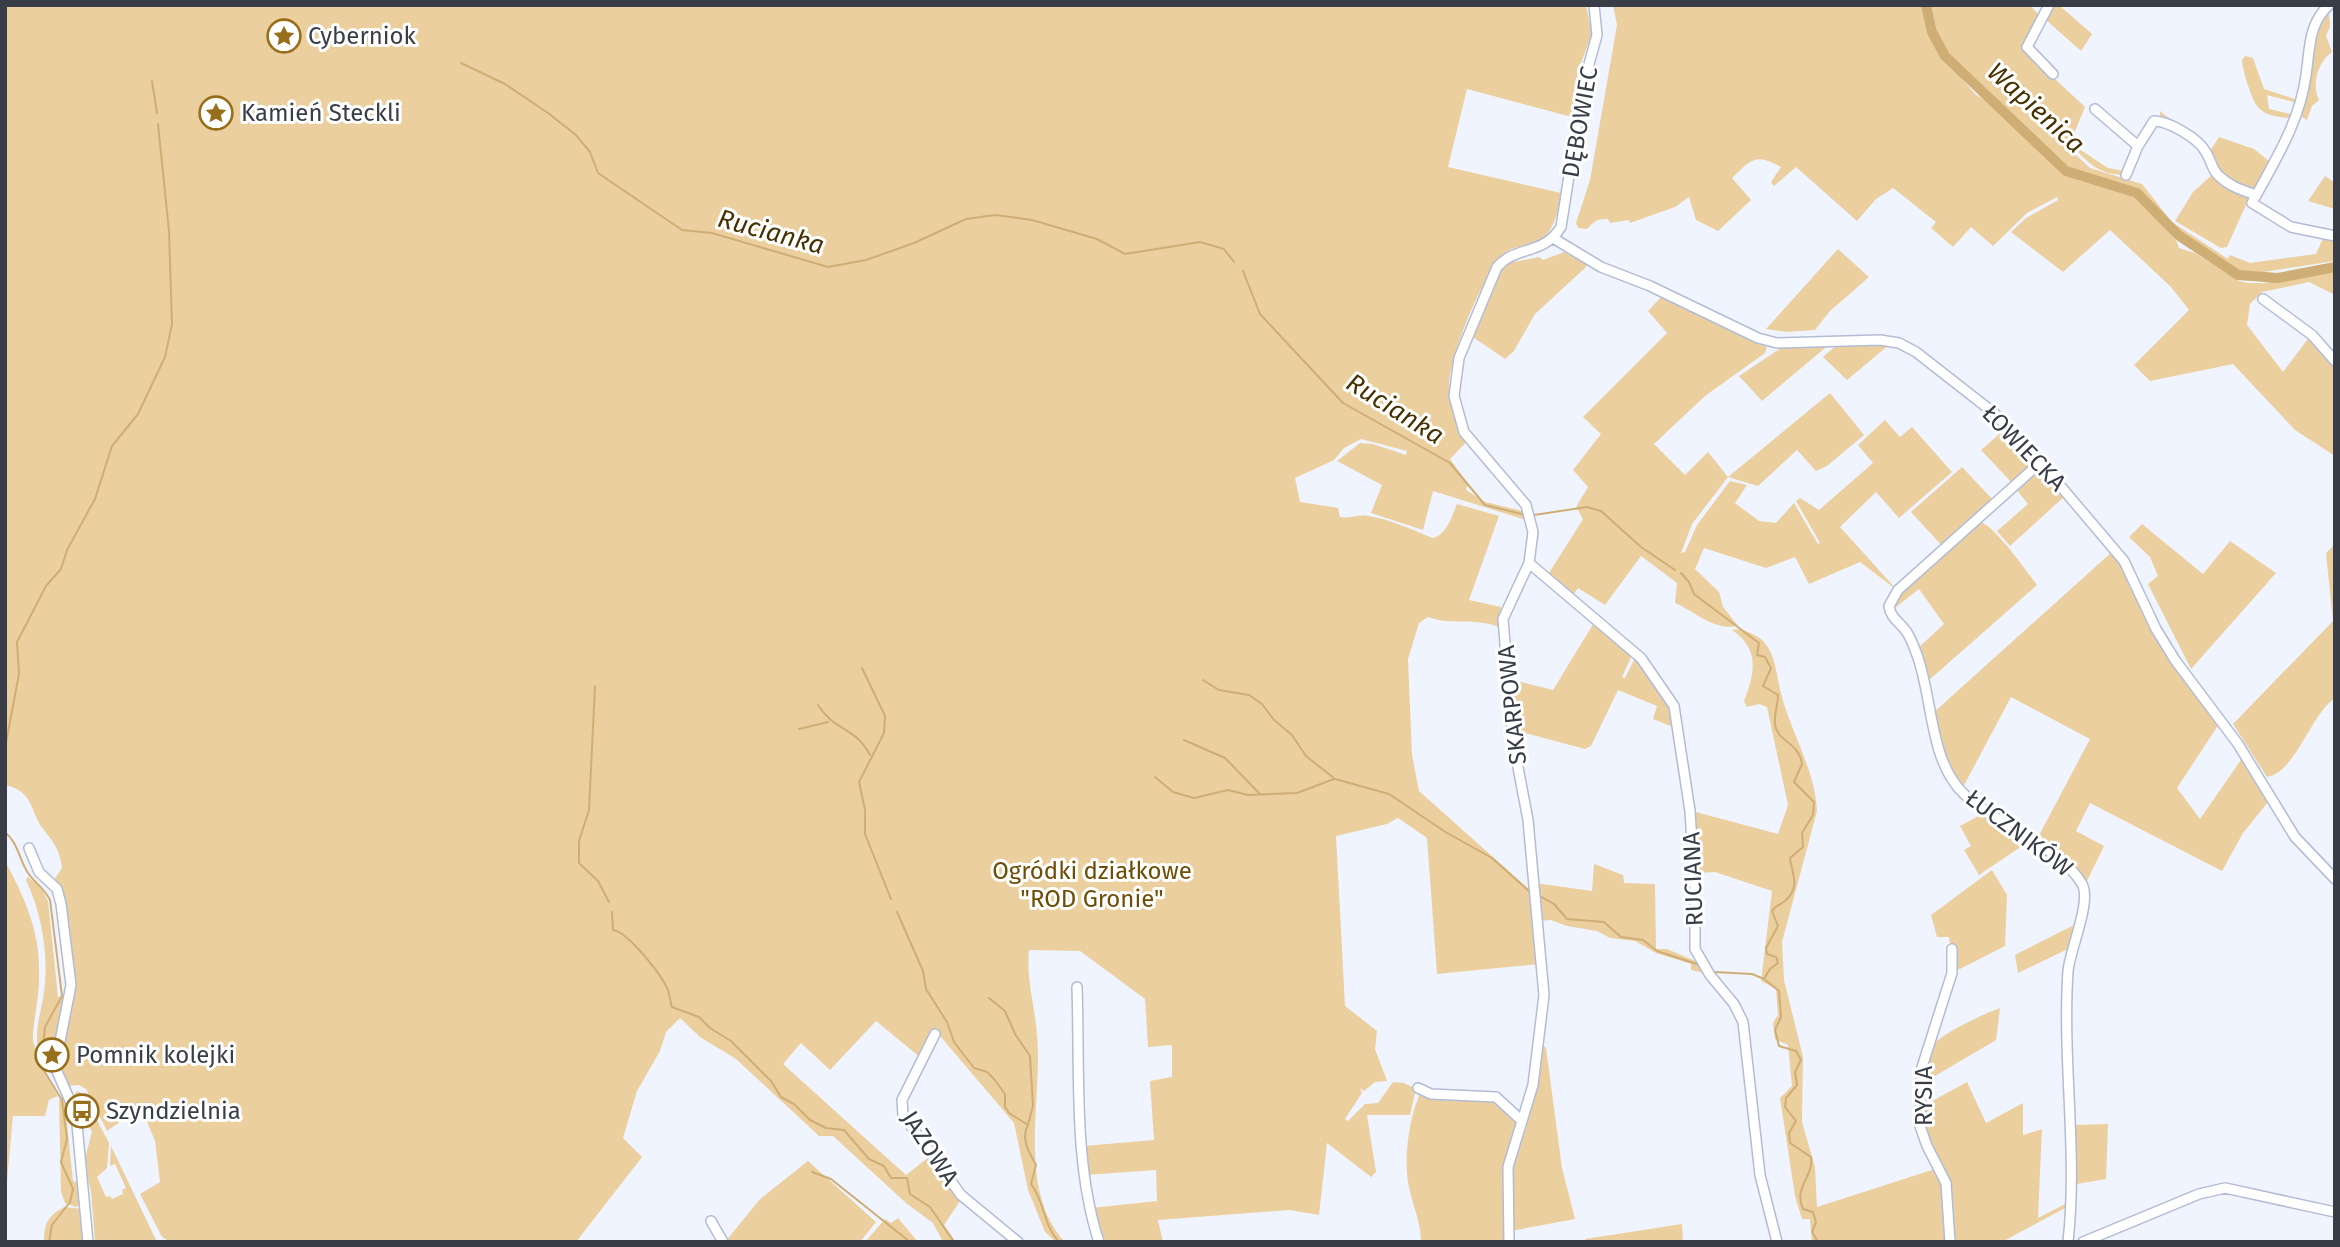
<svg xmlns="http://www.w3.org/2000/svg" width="2340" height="1247" viewBox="0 0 2340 1247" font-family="'Fira Sans',sans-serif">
<rect width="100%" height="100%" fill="#f0f4fe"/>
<path fill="#eccf9e" d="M5,5H1586L1592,34L1578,71L1572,117L1467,89L1448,167L1561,193C1559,210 1553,237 1535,243C1526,247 1513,246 1505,253C1484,271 1447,361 1449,390C1451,407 1461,424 1468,440L1450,459L1468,484L1466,490L1485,502L1527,512L1526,520L1433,491L1423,530L1371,513L1382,485L1337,461L1360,443L1373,444L1406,455L1407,451L1361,439L1344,448L1334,460L1295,478L1300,502L1338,508L1340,517C1350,519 1358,514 1368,516C1390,519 1412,530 1433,538C1447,534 1452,516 1457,504L1499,516L1469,600L1501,607L1499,627C1473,617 1452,626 1428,617L1419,623L1408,659L1412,755L1419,791L1530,890L1539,964L1437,974L1427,838L1398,818L1387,824L1336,836L1345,1006L1377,1031L1375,1049L1387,1081L1375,1082L1364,1091L1360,1088L1362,1093L1345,1119L1348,1121L1365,1104L1378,1103L1393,1082L1404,1083L1416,1089L1410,1115H1367L1376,1172L1371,1177L1327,1143L1319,1215L1289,1210L1158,1220L1163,1242H1101L1091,1208L1157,1201L1156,1170L1085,1175L1084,1146L1154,1140L1150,1081L1172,1077V1045L1148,1047L1145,999L1080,951L1029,950C1026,979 1035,1006 1037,1035C1043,1100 1016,1189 1065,1242H1056L1045,1232L1028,1190L1014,1123L935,1030L921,1058L876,1021L830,1070L801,1043L783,1064L906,1175L929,1157L954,1190V1195L962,1198L944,1225L956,1242H943L933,1223L906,1203L833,1136H819L736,1059L700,1037L680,1018L666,1032L660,1051L637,1091L623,1138L642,1157L576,1242H171L162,1237L140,1194L160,1182L155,1141L141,1107L107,1131L86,1089L79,1085L67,1086L58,1068L70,1009L54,880L62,868C60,851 54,842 43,829C30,812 34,791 5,785Z
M1613,5H1924L1934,45L1975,94L1995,107L2068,175L2138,198L2177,242L2179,248L2195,253L2239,281L2248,283H2264L2335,270V295L2309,282L2262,292L2250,304L2247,325L2283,372L2310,336L2335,362V456L2295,430L2233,364L2150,381L2134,365L2189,310L2171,287L2110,230L2063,272L2011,232L2026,218L2058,200L2057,197L2027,213L1993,246L1971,227L1953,247L1931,228L1936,222L1893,188L1876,199L1857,221L1796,167L1774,186L1771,182L1781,167C1755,153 1752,159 1732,178L1751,200L1718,231L1696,220L1689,197L1675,207L1630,223L1629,220L1610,223L1608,219C1596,219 1595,221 1587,229L1578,228L1576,223L1590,180L1617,25Z
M1931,5H2030L2040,16L2026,52L2085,107L2070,143L2108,168L2124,171L2123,175C2097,174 2086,161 2070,143L2075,154L2090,168L2142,184L2172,222L2228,259L2230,255L2250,263L2316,254L2324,236L2335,238V261L2250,274L2234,269L2172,226L2135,188L2096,179L2065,165L1949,54L1938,36Z
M2052,5H2059L2092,34L2081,51L2045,19Z
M2329,11L2330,27L2326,36L2332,52C2318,62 2311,84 2319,100L2312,106L2307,120L2302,117L2313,41Z
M2245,56L2253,58L2264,89L2298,100L2297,103L2267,95L2269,109L2290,114L2289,118C2279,117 2265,116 2258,107C2252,101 2242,69 2242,60Z
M2160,111L2210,151L2219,137L2254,149L2269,161L2273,153L2255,190L2249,191L2218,173L2209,152L2160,119Z
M2214,173L2250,196L2227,247L2221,248L2175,221L2193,192Z
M2325,176L2335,183V209L2308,201Z
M1838,249L1869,277L1830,311L1815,330L1787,332L1766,329Z
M1564,252L1587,264L1586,267L1535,314L1514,351L1505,359L1470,335L1491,284L1503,264L1539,257L1543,260Z
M1663,295L1767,347L1765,353L1705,396L1654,444L1685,475L1708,452L1728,477L1830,393L1864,435L1827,466L1816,471L1797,450L1758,486L1728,477L1692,524L1681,553L1685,552L1697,525L1730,481L1747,485L1735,503L1759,521L1776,523L1794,503L1818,544L1820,543L1796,501L1800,498L1819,510L1873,463L1858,445L1885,420L1900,437L1912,427L1952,472L1899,518L1876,492L1840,527L1897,590L1860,562L1809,584L1795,557L1766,568L1704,548L1695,569L1719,592L1723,607L1738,626C1714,631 1696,612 1675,603L1677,583L1641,556L1605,605L1578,588L1571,598L1547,576L1583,519L1576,507L1588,487L1573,470L1601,434L1583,417L1667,333L1648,311Z
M1831,343L1762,401L1739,376L1784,346Z
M1839,343L1890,344L1847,380L1823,357Z
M2005,429L2038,463L2014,485L1981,450Z
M1962,467L1995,502L1944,548L1911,512Z
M2040,467L2066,495L2010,546L1997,531L2028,504L2016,489Z
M1978,521C1994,524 2026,571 2037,585L1928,681L1917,649L1944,624L1919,589L1891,611V601Z
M2142,524L2203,574L2230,541L2276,573L2191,669L2148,584L2158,576L2150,557L2129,537Z
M2335,544V698C2311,714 2295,773 2267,777L2233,724L2333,621L2326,553Z
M2113,551L2150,620L2219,724L2177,788L2200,819L2243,757L2268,802L2243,833L2222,871L2090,803L2076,831L2104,846L2086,883L2036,841L2090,739L2011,697L1962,789L1941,746L1933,713Z
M1595,621L1633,653L1622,677L1625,678L1636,656L1673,706L1678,729L1653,719L1657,706L1618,690L1591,746L1585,749L1514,730L1513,700L1517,681L1553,690Z
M1741,629C1749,633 1760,636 1765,643C1777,658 1777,682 1783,701C1794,737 1815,772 1817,811L1782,942L1784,980L1803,1057L1802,1122L1815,1167L1817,1207L1938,1168L1942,1175L1948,1242H1812L1810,1219H1802L1795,1196L1780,1098L1792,1086L1788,1045L1775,1039L1773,1023L1778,1015L1776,989L1761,981L1772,891L1715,872L1696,873L1692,811L1778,834L1788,805L1767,707L1759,704L1747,707L1744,701C1755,673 1760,649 1732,630Z
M1984,813L2028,842L1979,875L1964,850L1971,846L1960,826Z
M5,861C26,900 41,934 39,978C39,999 34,1016 33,1036C32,1048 42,1054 40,1066L58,1096L49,1100L45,1116H13L5,1203Z
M1594,864L1623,875L1624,883L1655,884L1656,949H1667L1700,963L1704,973L1691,970V964L1656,953L1635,941L1610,938L1597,931L1567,926L1551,920L1538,921L1535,883L1592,891Z
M1992,870L2007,895L2005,946L1954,972L1949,937H1937L1931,915Z
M28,877L40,886L48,901L58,997L69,994L54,1060C46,1058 38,1049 37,1041C36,1026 42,1007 44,992C49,955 42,914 26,880Z
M2074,925L2076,926L2070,948L2018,973L2015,955Z
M2000,1008L1996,1040L1923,1083C1923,1070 1924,1056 1932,1046C1941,1034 1985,1013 2000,1008Z
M1541,1043L1546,1048L1562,1168L1575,1219L1511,1231L1508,1179Z
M1967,1082L1986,1123L2023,1103V1135L2042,1129L2038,1218L2067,1203V1207L2002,1242H1952V1212L1922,1125L1925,1105Z
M78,1091L84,1095L109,1143L107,1168L97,1177L106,1197L110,1196L112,1199L123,1194L122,1190L126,1188L115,1164L110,1166L111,1146L157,1242H95L91,1191L84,1163L92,1131L82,1118L85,1114L75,1093Z
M1420,1094L1498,1101L1518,1123L1509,1153L1506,1242H1421C1421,1222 1413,1207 1409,1187C1403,1162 1409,1117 1420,1094Z
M64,1096L73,1181L79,1183L82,1204L76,1207L65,1203L61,1192L59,1100Z
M2108,1124L2106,1179L2071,1185L2072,1125Z
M808,1161L876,1222L860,1242H725L760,1199Z
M64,1207L83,1209L86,1242H44C44,1223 48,1216 64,1207Z
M898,1218L918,1242H865L885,1219L891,1223Z
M1682,1224L1683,1242H1586L1585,1239Z"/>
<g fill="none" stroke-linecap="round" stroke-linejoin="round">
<path stroke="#cfae76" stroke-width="2" d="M461,63L505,84L548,113L576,135L590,152L598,173L682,230L712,233L828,267L866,260L914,243L966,219L995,215L1032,220L1097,239L1125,254L1200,242L1224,249L1234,262
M152,81L157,113
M1243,271L1260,314L1343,403L1450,463L1485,505L1526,515
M1534,515L1587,507L1601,511L1641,547L1675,570
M1681,573L1689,582L1694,594L1759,643L1757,655L1765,657L1771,668L1763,686L1778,695C1778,704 1774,714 1775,724C1777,742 1799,742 1802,764L1794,782L1814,802L1813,815L1802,833L1803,847L1790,858C1792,874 1801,887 1785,901C1780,905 1776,905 1772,911L1778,926L1766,948L1767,954L1776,957L1778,963L1770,969L1764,979L1779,991L1781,1017L1775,1030L1779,1046L1796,1051L1801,1060L1795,1072L1797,1085L1786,1098L1785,1107L1796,1121L1789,1133L1790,1143L1811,1157C1814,1176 1793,1188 1803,1209L1813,1212L1816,1222L1812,1232L1818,1242
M862,668L885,716L884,733L859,782L865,810V834L891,899
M1203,680L1219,690L1249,695L1262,704L1274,720L1292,735L1306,756L1335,779L1389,794L1447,833L1492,858L1530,892
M595,686L589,810L579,841V863L598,881L609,902
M818,705C835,732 855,726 870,755
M799,729L828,722
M1184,740L1225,758L1259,793
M5,748L19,674L17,642L46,586L61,569L67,550L95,499L112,446L138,414L165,357L172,324L169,231L158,124
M1155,777L1173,792L1194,798L1228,790L1248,795L1297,793L1334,779
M5,832C18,843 19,859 28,873C35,883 44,888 50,900L62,996L45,1027L41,1066L62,1100L67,1139L61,1162L73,1189L70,1202L52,1225L49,1242
M1538,895L1554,904L1567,919L1604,922L1621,937L1643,940L1657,951L1700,965
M612,912L613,930C628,932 661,974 668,990C670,996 670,1001 672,1007L699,1017L710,1028L731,1041L771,1081L781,1097L794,1104L810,1120L826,1128L844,1130L869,1159L884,1166L891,1178H907L910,1194L930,1207L954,1242
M897,912L923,971L926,989L947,1022L954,1042L974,1068L987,1072L994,1079L1005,1094V1107L1009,1113L1028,1125C1020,1139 1030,1154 1036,1165L1031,1184C1045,1202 1043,1225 1059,1242
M1714,972L1752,974L1764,979
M989,998L1005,1011L1015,1034L1030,1056L1033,1106L1028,1124
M812,1172L831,1179L910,1242"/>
<path stroke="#cfae76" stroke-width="10" d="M1926,5L1932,32L1945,56L2066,171L2137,193L2178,235L2238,275L2278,278L2335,267"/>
<defs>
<path id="minor" d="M2049,5L2027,47L2053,74
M2329,5C2308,24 2310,49 2306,75C2300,122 2274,162 2252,203L2291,227L2335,236
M2095,109L2138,146L2154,121C2168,121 2198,138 2205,151C2211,159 2211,168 2218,175C2229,186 2241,190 2256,195
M2126,175L2138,146
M1553,238L1601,267L1650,286L1758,338L1777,343L1880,340L1899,343L1916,352L1994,413L2029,449L2124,561L2156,629L2175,660L2238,744L2295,837L2335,879
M2263,299L2312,335L2335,361
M2041,462L1898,590L1889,606C1891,619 1899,621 1906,631C1911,638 1914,647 1917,655C1933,698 1929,761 1964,794C1995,824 2062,848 2082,884C2092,901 2070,949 2068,971C2062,1061 2078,1152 2068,1242
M1529,563L1641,658L1674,706L1690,811L1695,890V949L1710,975L1734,1004L1743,1022L1760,1175L1777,1242
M29,848L39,872L57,889L61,904L71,985L55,1067L76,1114L88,1242
M1077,987C1080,1070 1073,1163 1099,1242
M935,1034L902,1100L903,1115L961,1195L1018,1242
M1418,1088L1431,1094L1496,1097L1522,1121
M711,1221L723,1242
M1509,1242L1508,1167L1533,1085L1544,995L1528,820L1513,741L1503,619L1529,563L1533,532L1526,505L1464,432L1454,396L1459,358L1497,267C1516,245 1543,256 1561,227L1583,86L1597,35L1594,5
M1950,1242L1946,1183L1927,1146L1920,1126L1922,1067L1952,973V949
M2083,1242L2199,1194L2225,1188L2335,1212"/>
</defs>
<use href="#minor" stroke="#b3bcd5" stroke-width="12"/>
<use href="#minor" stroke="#fff" stroke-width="9"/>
</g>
<defs>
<symbol id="sight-ring" viewBox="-11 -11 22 22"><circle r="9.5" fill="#fff" stroke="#976e19" stroke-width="1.5"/><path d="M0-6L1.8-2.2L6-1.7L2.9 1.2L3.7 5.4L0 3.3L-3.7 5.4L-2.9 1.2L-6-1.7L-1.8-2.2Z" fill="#976e19"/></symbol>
<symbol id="bus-ring" viewBox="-11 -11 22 22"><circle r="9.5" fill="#fff" stroke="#976e19" stroke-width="1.5"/><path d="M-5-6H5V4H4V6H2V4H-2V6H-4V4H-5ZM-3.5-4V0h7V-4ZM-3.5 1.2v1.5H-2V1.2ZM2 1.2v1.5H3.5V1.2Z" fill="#976e19"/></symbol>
</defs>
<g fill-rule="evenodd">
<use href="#sight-ring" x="265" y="17" width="38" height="38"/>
<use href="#sight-ring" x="197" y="94" width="38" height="38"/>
<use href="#sight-ring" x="33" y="1036" width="38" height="38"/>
<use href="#bus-ring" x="63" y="1092" width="38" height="38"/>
</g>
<g text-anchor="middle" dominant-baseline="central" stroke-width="6" stroke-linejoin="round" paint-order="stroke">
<g font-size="24" fill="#393d47" stroke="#fff" text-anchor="start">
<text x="308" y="36">Cyberniok</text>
<text x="241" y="113">Kamień Steckli</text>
<text x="76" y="1055">Pomnik kolejki</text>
<text x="106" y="1111">Szyndzielnia</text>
</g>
<g font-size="24" fill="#393d47" stroke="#fff">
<text transform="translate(1580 122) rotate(-80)">DĘBOWIEC</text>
<text transform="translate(2024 448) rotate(46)">ŁOWIECKA</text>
<text transform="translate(1512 705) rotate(-96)">SKARPOWA</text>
<text transform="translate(2019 833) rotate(37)">ŁUCZNIKÓW</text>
<text transform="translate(1693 879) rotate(-92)">RUCIANA</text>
<text transform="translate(1924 1096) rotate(-90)">RYSIA</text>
<text transform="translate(930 1148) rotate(57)">JAZOWA</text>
</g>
<g font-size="24" fill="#6e4d05" stroke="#fff">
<text x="1092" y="871">Ogródki działkowe<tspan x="1092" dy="28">"ROD Gronie"</tspan></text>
</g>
<g font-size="26" font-style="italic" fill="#473101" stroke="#fff">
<text transform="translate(2036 108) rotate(42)">Wapienica</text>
<text transform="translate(771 232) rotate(15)">Rucianka</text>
<text transform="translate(1395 409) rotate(32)">Rucianka</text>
</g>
</g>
<rect width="2340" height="1247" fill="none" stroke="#393d47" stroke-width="14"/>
</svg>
